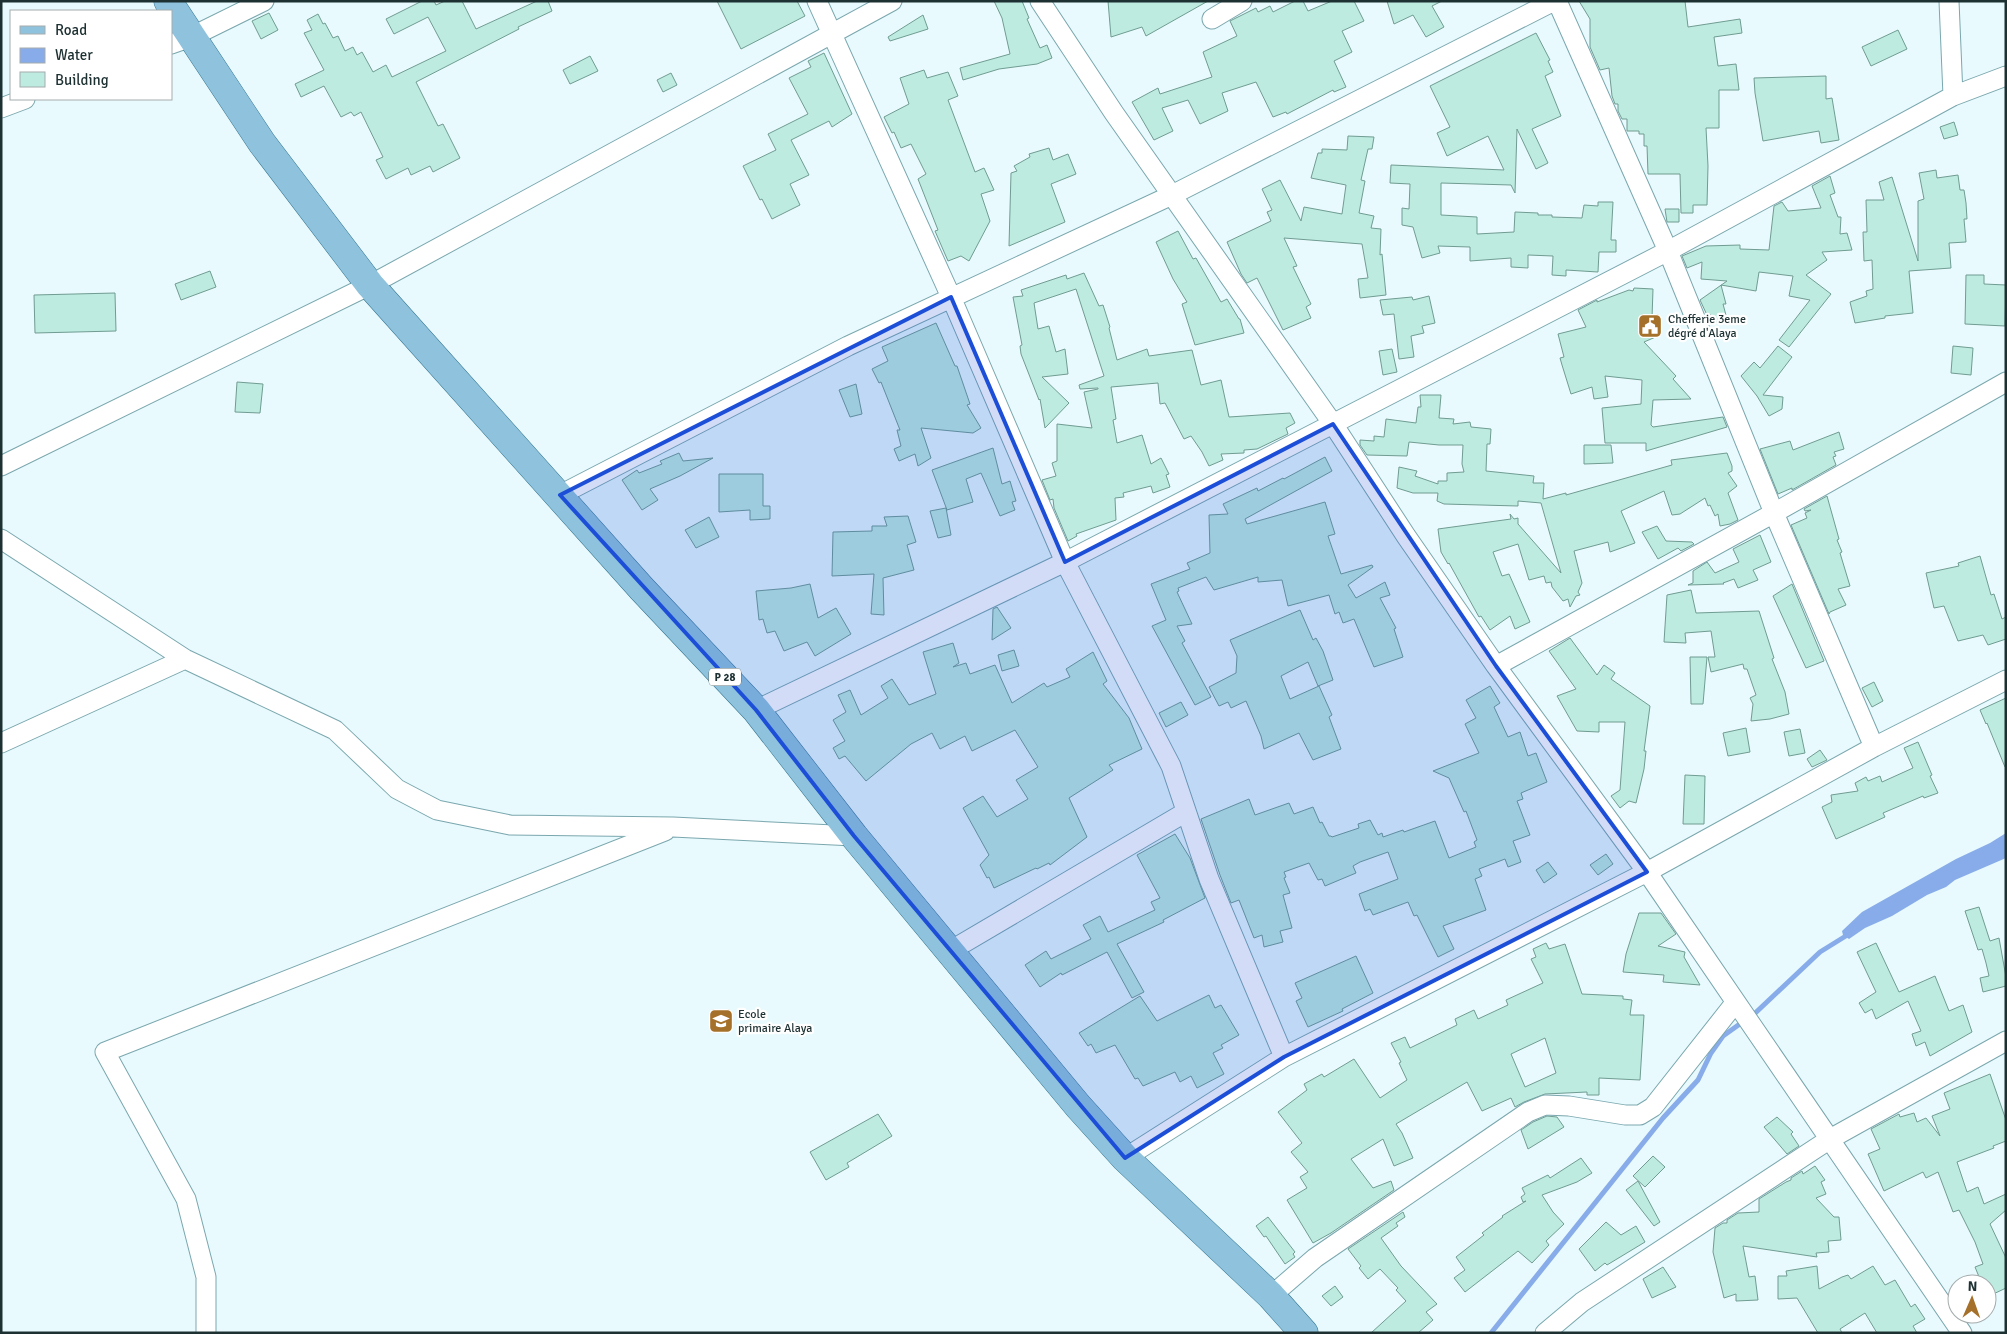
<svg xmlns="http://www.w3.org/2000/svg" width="2007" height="1334" viewBox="0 0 2007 1334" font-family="Signika,sans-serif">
<rect width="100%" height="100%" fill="#e8fafd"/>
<path fill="#88ace9" d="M2006,833V858L1955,880L1946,887L1927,895L1892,916L1865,928L1849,939L1843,935L1842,931L1862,912L1956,859L1990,843Z"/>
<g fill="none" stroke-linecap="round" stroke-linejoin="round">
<path stroke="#88ace9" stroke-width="5" d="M1751,1017L1820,952L1849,934
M1491,1333L1663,1118L1698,1080L1711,1053L1723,1036L1744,1021"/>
</g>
<path fill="#bdebe0" stroke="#709c92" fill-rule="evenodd" d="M422,1H434L436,5L445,1H462L476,29L537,1H548L552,11L518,27L519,29L416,82L438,126L443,124L460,158L433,172L430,166L411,175L408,168L386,179L376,160L383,157L361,112L354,116L351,112L341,117L324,86L301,97L295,84L324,70L304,33L312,30L307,20L318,14L323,24L325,23L333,38L338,36L345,51L353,47L357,55L362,52L373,72L386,65L392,77L446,51L428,17L394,34L386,19Z
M717,1H797L805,16L741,49Z
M994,1H1022L1029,18L1027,19L1040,48L1047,45L1052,58L1037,64L999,69L963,80L960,68L1010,54L1002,18Z
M1108,1H1208L1146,36L1142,27L1111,37Z
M1295,1H1303L1308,11L1332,1H1354L1364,21L1342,31L1352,52L1334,61L1346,87L1334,92L1333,90L1287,114L1286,112L1273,117L1256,82L1222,93L1228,111L1200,124L1188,100L1162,108L1173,131L1154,140L1132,102L1158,88L1160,94L1212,77L1203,52L1237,36L1230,21L1256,8L1258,12L1270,6L1273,12Z
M1387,1H1442L1432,6L1444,27L1426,37L1413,15L1394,24Z
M1579,1H1685L1688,27L1740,19L1742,33L1714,37L1718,66L1736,64L1739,90H1719V128H1706L1708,166L1707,205H1693V213H1681L1680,174H1648L1647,146H1644V134H1639V131H1627V119H1622L1618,111V104H1615L1612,96L1609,68L1600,70L1590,47V19Z
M269,13L278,30L261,39L252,21Z
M923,15L928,29L890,41L888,37Z
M1898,30L1907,49L1871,66L1862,47Z
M1536,33L1550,60L1548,61L1553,72L1545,76L1561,116L1532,129L1548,163L1536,169L1517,129L1515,193L1511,185L1441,183V215L1477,217V234L1514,232L1515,212L1538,213V215H1552V217L1582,218L1584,205L1598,206V202H1613L1611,240H1616V252H1599L1598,272L1566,270V276L1552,275L1553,256L1528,255V268L1511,267V258L1470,261V247L1438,246L1440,253L1422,258L1413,227L1402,225V208L1409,209L1410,184L1390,183L1391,165L1504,170L1488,136L1447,156L1437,133L1450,127L1430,86Z
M824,53L852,114L832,127L829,121L791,140L809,175L790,184L800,205L772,219L762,199L760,200L743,166L776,150L768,134L808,114L789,78L811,67L808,61Z
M590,56L598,71L570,84L563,70Z
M924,70L927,78L948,72L958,96L948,100L975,172L984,168L994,190L981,194L990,221L969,261L961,256L948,261L935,231L938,230L918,179L926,174L911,144L901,148L894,132L892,133L884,117L909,104L900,78Z
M671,73L677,85L663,92L657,80Z
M1826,76V99L1832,98L1839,140L1821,143L1819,131L1763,141L1755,93L1754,78Z
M1954,122L1958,135L1944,139L1940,127Z
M1348,136L1374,137L1372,149H1368L1361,180L1365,181L1359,213L1374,216L1371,228L1381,229L1380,255L1382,254L1386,295L1360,298L1358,279L1368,278L1362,244L1284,238L1297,266L1293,267L1311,304L1306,307L1311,318L1283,330L1257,278L1247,283L1241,274L1227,242L1271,221L1267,212L1272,210L1262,189L1280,180L1301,221L1304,207L1342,214L1346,185L1311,178L1318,153H1322V149L1347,150Z
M1049,148L1053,160L1068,154L1076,174L1051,184L1065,222L1009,246L1011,173L1017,171L1014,166L1030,157L1029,154Z
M1936,170L1937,178L1958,175L1960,190H1964L1966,203L1967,219H1964L1966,242L1949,243L1951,268L1909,271L1913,313L1885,316V318L1855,323L1850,302L1867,296L1866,291L1873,289L1872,260L1864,261L1863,232H1867L1866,200H1884L1879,182L1892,177L1918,261V201L1924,199L1919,173Z
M1830,176L1835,193L1830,195L1838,217H1841L1840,234L1847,233L1852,250L1822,252L1827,260L1806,275L1831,294L1789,347L1779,340L1810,300L1789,296L1793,276L1759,272L1756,291L1721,285L1726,304H1723L1727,319L1713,323L1710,314L1707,315L1700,300L1727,281L1701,279L1702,262L1687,268L1682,256L1706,246L1740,245V249L1769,250L1774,206L1782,202L1788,211L1821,208L1812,186Z
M1665,209H1679V222H1667Z
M1178,231L1193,259L1196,258L1221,302L1227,299L1239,319H1240L1244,333L1195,345L1182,304L1187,302L1173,279L1156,242Z
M210,271L216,287L181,300L175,284Z
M1084,273L1099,306L1103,305L1110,327L1109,328L1117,360L1147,349L1149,356L1192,350L1201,385L1221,380L1229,417L1290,413L1295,423L1286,428L1288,434L1257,449L1244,450V453L1221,454L1223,460L1209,466L1202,452L1191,436L1184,439L1165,403L1160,404L1158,383L1111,387L1116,419L1113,420L1117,443L1142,435L1151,464L1161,458L1169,474L1166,475L1170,487L1153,493L1151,486L1123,493L1124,497L1115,498L1116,520L1076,534L1077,536L1068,541L1054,508L1053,499L1050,500L1042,480L1056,476L1052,463L1057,461V424L1092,428L1084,392L1098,389V388L1080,389L1079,385L1104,376L1076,289L1034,303L1038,329L1049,326L1056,352L1065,349L1068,374L1042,377L1069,403L1045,428L1040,399L1039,400L1021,354L1020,346L1022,345L1013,297L1023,296L1021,290L1066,275L1067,279Z
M1966,275H1984V284L2006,285L2005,326L1965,324Z
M1634,288L1653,289L1652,318H1660L1658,336L1644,342L1676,376L1673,379L1691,399L1653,400L1651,425L1653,427L1723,417L1727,427L1646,451V443H1605L1602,408L1641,404L1642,380L1605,376L1608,397L1594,399L1592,387L1571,394L1562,365L1560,358L1564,357L1558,334L1586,327L1578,310L1597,300V302L1629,290L1633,291Z
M115,293L116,331L35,333L34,295Z
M1429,296L1435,323L1422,326L1424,333L1411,336L1414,357L1399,359L1394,314L1383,315L1380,300L1412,297L1413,300Z
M936,323L955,366H957L970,404L967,405L981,428L973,433L921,428L931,458L918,466L915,454L899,461L894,449L901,446L897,430H900L881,382L879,383L872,369L888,361L882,347Z
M1778,346L1792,357L1763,395L1783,397L1782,409L1769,416L1757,396L1741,376L1754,362L1760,368Z
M1953,346L1973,348L1971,375L1951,373Z
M1392,349L1397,372L1383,375L1379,351Z
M237,382L263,384L260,413L235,412Z
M856,384L862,414L850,417L839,390Z
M1420,395H1441L1439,418L1454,419L1453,424L1470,422L1471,427L1491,429L1490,444H1487L1486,471L1534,476L1533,483H1544L1543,499L1566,493V495L1672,465L1671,460L1727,453L1732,466V471L1728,473L1737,486L1728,493L1738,520L1730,524L1720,526L1718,514L1715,516L1710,505L1708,506L1705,498L1680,514L1672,515L1664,491L1621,511L1635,543L1610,552L1608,542L1574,551L1582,583L1578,592L1580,595L1576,596L1570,607L1568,599L1563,601L1552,587L1551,582L1546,583L1544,576L1529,580L1518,544L1493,552L1502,576L1509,574L1530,622L1515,629L1510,616L1490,630L1481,616L1479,617L1449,563L1448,564L1441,552L1438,529L1511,519L1510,514L1514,519L1518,518V524L1561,573L1541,503L1518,501V506L1444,504L1437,501L1438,493H1413L1397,488L1399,467L1417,471L1415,476L1438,484V481H1447V473L1464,472L1462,464L1463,445H1439L1409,442L1407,456L1367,455L1360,445V440L1374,441V436L1384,437L1386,419L1416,423L1418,407H1421Z
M1839,432L1844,449L1834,452L1836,456L1833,457L1836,465L1792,490V488L1778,494L1760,449L1790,441L1793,450Z
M1584,445H1611L1613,463L1584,464Z
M993,448L1002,484L1010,481L1016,501L1012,502L1015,510L1000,516L981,473L966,479L973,502L947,510L932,470Z
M679,453L683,461L713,458L680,476L650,489L658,500L642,510L622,480L637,470L639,473L662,464L660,461Z
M1325,457L1332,471L1245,519L1247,524L1325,502L1335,534L1328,536L1341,574L1372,565L1373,567L1348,585L1356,598L1385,582L1390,595L1380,598L1396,628L1394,629L1403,657L1374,667L1354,619L1343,623L1339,612L1335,614L1329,595L1288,606L1282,580L1258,582V577L1214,590L1206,577L1178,588L1179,591L1177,592L1192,624L1177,626L1185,641L1182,643L1211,697L1195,705L1152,626L1166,620L1151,584L1190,569L1187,563L1210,553L1209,515L1228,514L1223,504L1257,488L1258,491L1283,478L1284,479Z
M719,474H763V506H770V519L750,520V510L719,512Z
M1827,496L1839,539L1837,540L1842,552L1840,553L1850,586L1838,589L1846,605L1830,612L1829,614L1791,525L1807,518L1805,513L1811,510L1805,511L1804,509Z
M946,508L951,535L938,538L930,511Z
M908,516L916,542L907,545L914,570L883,578L884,615L871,614L874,574L832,576L833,532L872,531V526H887L884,517Z
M709,517L719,537L696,548L685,530Z
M1657,526L1666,541L1692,542L1694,544L1681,551L1678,548L1658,559L1642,532Z
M1760,535L1771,562L1753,570L1758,580L1738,588L1734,579L1723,583L1724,584L1688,585L1693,583V571L1707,562L1715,573L1739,562L1733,549Z
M1980,556L1991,595L1994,594L2002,619L2006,617V639L1988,645L1983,635L1958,641L1944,606L1934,608L1926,573L1959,566L1958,563Z
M810,584L818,618L836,608L851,634L815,656L807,642L784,651L775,631L767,633L763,619L759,620L756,591L791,588Z
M1792,584L1824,661L1806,668L1773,596Z
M1691,590L1696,613L1759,611L1774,658L1772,659L1785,692L1789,714L1770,719L1751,721L1753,704L1750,698L1756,695L1747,669H1744L1743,664L1711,672L1708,657H1715L1711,631L1685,633L1686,643L1664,642L1667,595Z
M997,607L1011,628L992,640L993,609Z
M1300,610L1313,640L1316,638L1323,651L1333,680L1318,686L1308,662L1281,676L1290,699L1319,686L1332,715L1329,717L1341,749L1313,760L1299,733L1264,749L1261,736L1246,701L1231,708L1228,702L1219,706L1209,687L1236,673L1237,656L1230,640Z
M1570,638L1597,675L1604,665L1615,673L1611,679L1650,706L1644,751H1646L1644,769L1636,803L1629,801L1620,808L1611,796L1620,790L1625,722H1599V732L1577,731L1557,696L1576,689L1549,651Z
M953,643L959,663L953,667L966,663L970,674L995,665L1012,703L1044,683L1047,687L1070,677L1066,669L1093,652L1107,681L1103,684L1129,718L1142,749L1109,765L1113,770L1069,798L1087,837L1050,865L1049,863L1037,869L1036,868L994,888L989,877L987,878L980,865L989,855L963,808L983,796L997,817L1028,799L1016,780L1038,767L1015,730L972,751L965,736L940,749L932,733L911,744L866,781L845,756L839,759L833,748L845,741L833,720L846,712L838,695L850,690L861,715L888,698L881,686L892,679L909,705L936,694L923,652Z
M1014,650L1019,666L1002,671L998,655Z
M1690,657H1707L1703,704H1691Z
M1874,682L1883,701L1872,707L1862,688Z
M1490,686L1500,703L1494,707L1508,737L1520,732L1528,756L1536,753L1547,782L1521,793L1523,799L1517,801L1530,835L1513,841L1521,862L1508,867L1505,859L1479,869L1482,876L1475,879L1486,910L1443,926L1454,949L1438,957L1417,915L1414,916L1408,902L1373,915L1370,909L1365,911L1359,894L1398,879L1388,852L1360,862L1353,866L1356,873L1325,886L1322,879L1318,880L1309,863L1284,872L1286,877L1284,878L1290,893L1283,895L1292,928L1280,931L1283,942L1264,947L1262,935L1254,938L1239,900L1231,903L1220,875L1201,819L1249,799L1255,815L1289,803L1294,814L1313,807L1320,823L1322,822L1329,836H1331L1332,837L1359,828L1358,824L1370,820L1378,835L1382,833L1383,837L1403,830L1404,832L1435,821L1449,858L1476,847L1474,842L1477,840L1466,811L1464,812L1449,778L1433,771L1479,753L1465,724L1476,718L1466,700Z
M2006,698V767H2005L1987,723L1986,724L1980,710Z
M1181,702L1188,715L1166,727L1159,713Z
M1746,728L1750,752L1728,756L1723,733Z
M1800,729L1805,753L1789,756L1784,732Z
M1918,742L1932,775L1930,776L1938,793L1924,798L1923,796L1883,813L1885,817L1836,839L1822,807L1832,802L1831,795L1858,791L1855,783L1866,777L1868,781L1880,776L1882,782L1913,768L1904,748Z
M1820,750L1827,760L1812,767L1807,759Z
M1685,775L1705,776L1704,824H1683Z
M1175,834L1190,858L1205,898L1163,920L1164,922L1117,944L1144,992L1132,998L1107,952L1062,975L1061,973L1040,987L1025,965L1046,951L1051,959L1091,939L1083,925L1100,916L1108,932L1155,910L1151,902L1160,898L1137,855Z
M1606,854L1613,864L1598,875L1590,865Z
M1548,862L1557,874L1544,883L1536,870Z
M1979,907L1990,941L1999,938L2006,977V986L1983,992L1980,978L1989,976L1986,963L1982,949L1978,950L1965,911Z
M1639,913H1661L1676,934L1658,946L1685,952L1684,957L1700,985L1663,982L1664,975L1623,972L1626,954Z
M1546,943L1549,949L1565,944L1582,994L1623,996V999L1632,1000L1630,1015H1644L1640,1080L1599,1078V1095H1587V1092L1545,1094L1524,1102L1515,1107L1511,1098L1482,1111L1467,1082L1396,1124L1402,1133L1413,1158L1394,1166L1383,1139L1351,1159L1373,1188L1391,1181L1394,1190L1331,1233L1313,1243L1287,1200L1307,1188L1300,1177L1308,1172L1291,1152L1302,1143L1278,1112L1307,1090L1304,1084L1322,1074L1324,1077L1354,1059L1380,1098L1407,1080L1399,1063L1401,1062L1391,1043L1405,1037L1410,1048L1457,1025L1455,1019L1474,1010L1478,1019L1508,1005L1506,1000L1543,983L1531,959L1536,957L1533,949ZM1545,1038L1556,1073L1525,1087L1511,1054Z
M1876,943L1899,992L1935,976L1949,1011L1963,1005L1972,1032L1930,1056L1925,1042L1916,1046L1912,1034L1921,1031L1908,1001L1876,1019L1872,1009L1865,1013L1859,1003L1876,992L1857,952Z
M1356,956L1373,993L1342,1009L1343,1011L1308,1027L1296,1001L1302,998L1295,983Z
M1209,995L1215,1008L1221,1005L1239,1035L1221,1045L1223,1048L1213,1053L1224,1074L1197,1088L1191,1076L1180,1082L1175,1072L1143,1086L1138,1078L1135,1079L1115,1045L1096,1053L1091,1044L1088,1046L1079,1033L1140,996L1157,1021Z
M1990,1074L2006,1120V1141L1993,1146L1994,1148L1957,1162L1967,1192L1978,1187L1984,1204L2006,1194V1210L1990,1224L2006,1258V1288L1987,1297V1284H1982L1975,1267L1983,1264L1975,1242L1959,1210L1953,1212L1938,1172L1926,1178L1923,1172L1884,1191L1868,1154L1880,1149L1871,1129L1899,1114L1900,1117L1914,1113L1917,1122L1926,1118L1940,1136L1932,1116L1950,1109L1944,1093Z
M878,1114L892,1136L847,1163L849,1167L826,1180L810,1152Z
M1547,1116L1557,1117L1564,1127L1528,1149L1521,1130L1533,1122Z
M1777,1117L1793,1132L1791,1134L1799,1146L1787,1154L1764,1127Z
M1653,1156L1665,1167L1645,1187L1633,1176Z
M1581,1158L1592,1173L1577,1182L1542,1195L1553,1212L1564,1224L1546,1241L1549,1245L1532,1263L1518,1251L1465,1292L1454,1278L1465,1270L1456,1257L1484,1235L1482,1233L1503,1217L1502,1216L1526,1201L1523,1202L1521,1197L1525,1194L1522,1188L1548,1175L1550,1178Z
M1815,1166L1825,1180L1821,1182L1826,1194L1816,1198L1834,1217H1839L1841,1240L1828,1241L1829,1252L1816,1253L1817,1257L1743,1246L1749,1277L1755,1276L1758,1300L1736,1301V1294L1724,1298L1713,1252L1715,1228L1723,1223H1727V1220L1738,1213L1759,1212V1199L1786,1182L1791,1180V1178L1802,1171L1803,1174Z
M1638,1181L1660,1222L1654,1226L1626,1190Z
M1403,1212L1405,1217L1396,1223L1398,1226L1381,1238L1401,1266L1437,1304L1426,1312L1433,1320L1418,1333H1371L1406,1301L1396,1290L1398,1288L1380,1269L1368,1279L1359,1268L1361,1266L1348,1249Z
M1268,1217L1295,1252L1293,1254L1295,1257L1285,1264L1266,1236L1264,1237L1256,1226Z
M1606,1222L1621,1235L1636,1226L1645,1242L1607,1265L1605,1263L1595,1271L1579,1249Z
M1817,1266L1819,1289L1842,1277L1848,1275L1851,1279L1873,1266L1885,1285L1895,1280L1911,1307L1915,1304L1925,1319L1913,1326L1917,1333H1877L1865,1313L1840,1329L1842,1333H1818L1797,1298L1778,1299V1276H1787L1786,1271Z
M1663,1267L1676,1287L1652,1298L1643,1279Z
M1335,1286L1343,1297L1331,1306L1322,1296Z"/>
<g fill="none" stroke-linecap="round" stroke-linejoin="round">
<defs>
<path id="street" d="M817,1L951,297L1065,562L1171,766L1209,879L1284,1057L1125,1158
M1040,1L1114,113L1333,424L1406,536L1496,666L1647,872L1962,1333
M1557,1L1668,251L1774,513L1874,747
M1949,1L1953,96
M1212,19L1242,1
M171,44L191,37L264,1
M1,108L25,99
M1,466L370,285L892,1
M560,495L848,346L1172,195L1554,1
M1,539L185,659L335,730L397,789L437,810L510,825L673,827L854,836
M1496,666L1774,513L2006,382
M756,710L1065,562L1668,251L1953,96L2006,76
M1,743L185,659
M950,951L1186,812
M1284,1057L1647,872L1874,747L2006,680
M1271,1296L1315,1258L1528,1112L1545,1105L1569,1106L1625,1115H1640L1653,1107L1735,1003
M206,1333V1277L186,1199L105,1052L665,831
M1545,1333L1582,1302L1830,1139L2006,1041"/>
<path id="primary" d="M168,1L262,143L370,285L642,589L756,710L854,836L1078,1106L1125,1158L1271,1296L1304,1333"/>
</defs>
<use href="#street" stroke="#7aa7ae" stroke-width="21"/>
<use href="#primary" stroke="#377693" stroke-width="29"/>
<use href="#street" stroke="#fff" stroke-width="19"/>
<use href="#primary" stroke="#8fc3dd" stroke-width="28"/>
</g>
<path fill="#1d4ed8" fill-opacity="0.2" stroke="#1d4ed8" stroke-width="4" stroke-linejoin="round" d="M951,297L1065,562L1333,424L1496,666L1647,872L1284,1057L1125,1158L854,836L756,710L560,495Z"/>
<defs>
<symbol id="civic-square" viewBox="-11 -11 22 22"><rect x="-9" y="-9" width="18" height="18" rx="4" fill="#a57029" stroke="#fff"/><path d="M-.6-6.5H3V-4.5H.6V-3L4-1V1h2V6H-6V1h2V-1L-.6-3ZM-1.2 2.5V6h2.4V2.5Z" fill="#fff"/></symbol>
<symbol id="school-square" viewBox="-11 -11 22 22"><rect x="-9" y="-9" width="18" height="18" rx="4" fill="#a57029" stroke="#fff"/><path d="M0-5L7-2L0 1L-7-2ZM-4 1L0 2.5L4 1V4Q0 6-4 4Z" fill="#fff"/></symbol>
</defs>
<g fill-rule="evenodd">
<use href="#civic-square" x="1636" y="312" width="28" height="28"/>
<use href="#school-square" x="707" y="1007" width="28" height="28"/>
</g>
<g text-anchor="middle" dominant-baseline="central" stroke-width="4.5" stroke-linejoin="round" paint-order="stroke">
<rect fill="#fff" stroke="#616e70" stroke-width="1" x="709" y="668.5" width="32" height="17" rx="4"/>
<g font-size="11" font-weight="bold" fill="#1d3032">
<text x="725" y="677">P 28</text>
</g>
<g font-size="12" fill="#1d3032" stroke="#fff" text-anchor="start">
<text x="1668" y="319">Chefferie 3eme<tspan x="1668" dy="14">dégré d'Alaya</tspan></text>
<text x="738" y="1014">Ecole<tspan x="738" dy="14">primaire Alaya</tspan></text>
</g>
</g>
<rect width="2007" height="1334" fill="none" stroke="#1d3032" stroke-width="5"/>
<rect x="10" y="10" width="162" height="90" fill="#ffffff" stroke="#a5acad"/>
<rect x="20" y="26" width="25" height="8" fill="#8fc3dd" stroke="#a5acad"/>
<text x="55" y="35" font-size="15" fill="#1d3032">Road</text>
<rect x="20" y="48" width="25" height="15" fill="#88ace9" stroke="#a5acad"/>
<text x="55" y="60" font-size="15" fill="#1d3032">Water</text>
<rect x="20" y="72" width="25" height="15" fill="#bdebe0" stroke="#a5acad"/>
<text x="55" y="85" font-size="15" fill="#1d3032">Building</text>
<g transform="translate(1972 1299) rotate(2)"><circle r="24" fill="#ffffff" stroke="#a5acad"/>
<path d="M0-4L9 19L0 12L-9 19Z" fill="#a57029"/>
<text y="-8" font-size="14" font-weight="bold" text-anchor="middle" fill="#1d3032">N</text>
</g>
</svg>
